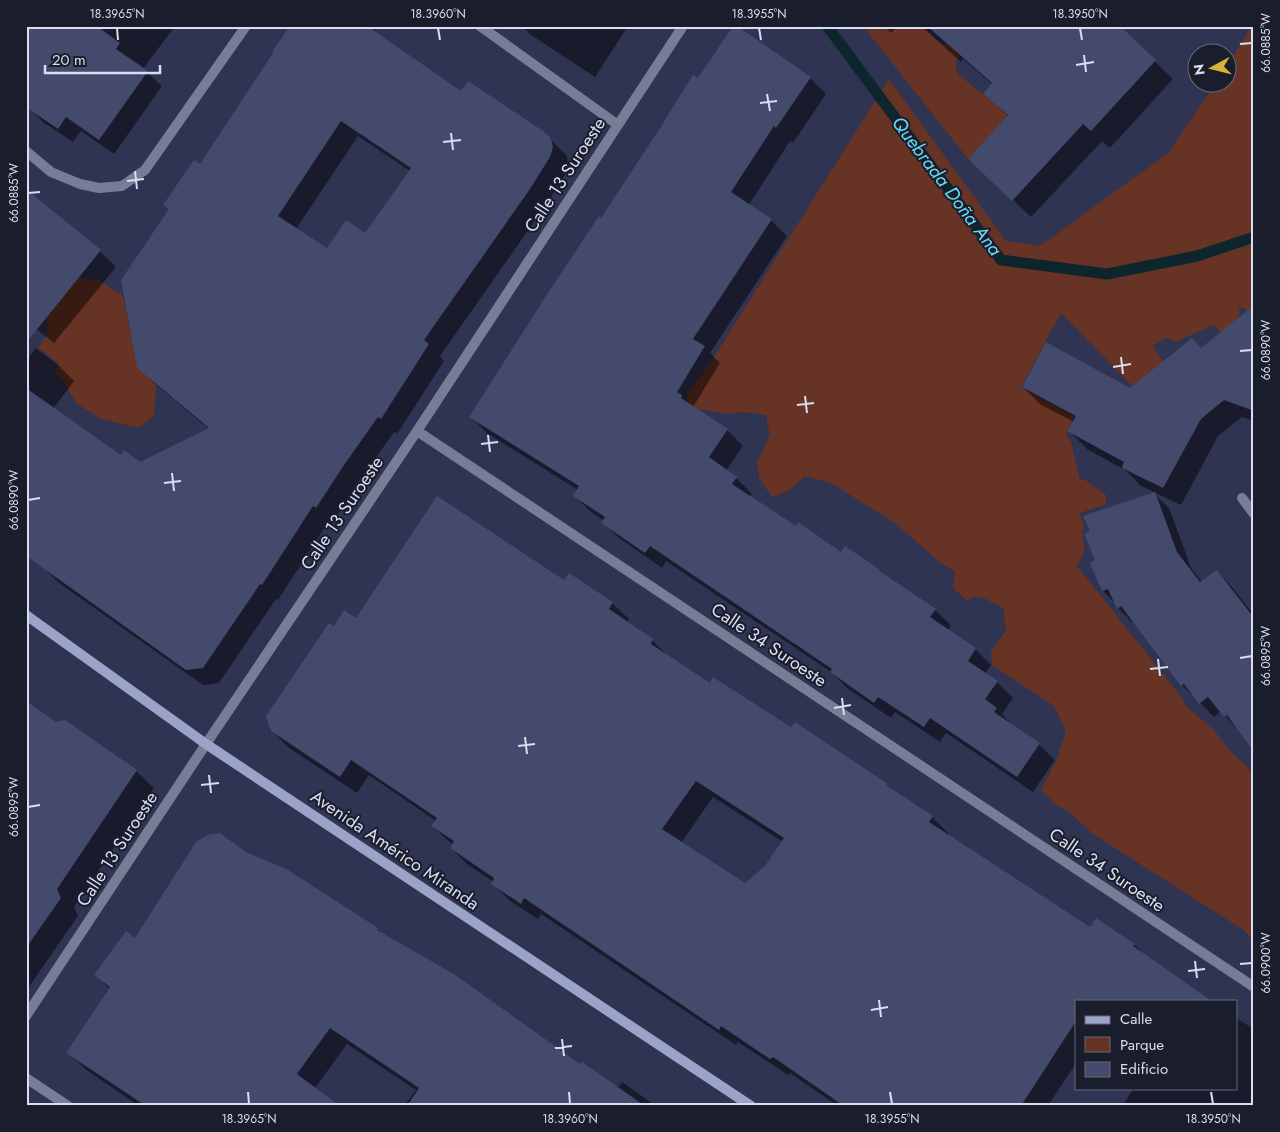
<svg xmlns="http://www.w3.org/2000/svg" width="1280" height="1132" viewBox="0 0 1280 1132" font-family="Jost,sans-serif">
<rect width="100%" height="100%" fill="#2f3453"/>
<path fill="#673325" d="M863,26H922L943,45L959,26L992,27L957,58L956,68L958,74L1008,115L968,159Z
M1251,26H1254V313L1239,306L1240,354L1214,325L1175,342L1165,338L1153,346L1163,362L1176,431L1061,313L1021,387L1074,416L1067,432V435L1071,442L1080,480H1085L1106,495V504L1080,513L1084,525L1082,533L1085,549L1077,566L1175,689L1189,709L1214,730L1229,750L1251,771L1254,793V944L1245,931L1093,834L1068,811L1055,804L1041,790L1056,761L1066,731L1054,706L992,665L991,651L1006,631L1003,608L984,598L974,596L967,601L953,588L955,571L942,564L895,523L831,483L805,476L790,490L772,497L759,478L757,462L770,435L766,415L742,412L727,414L701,409L689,414L687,394L707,368L889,79L1006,241L1040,246L1168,153L1216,83L1228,82V65Z
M78,278L98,280L122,295L125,305L137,367L156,384L154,416L139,428L101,419L76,403L63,381L54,371L59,364L38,348L48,334L47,313Z"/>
<path fill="#0007" fill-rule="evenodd" d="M26,26H175L143,69L162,86L114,154L81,131L73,142L43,122L29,107Z
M522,26H628L595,77L531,35Z
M884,26H898L891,33Z
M921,26H1118L1173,79L1110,148L1102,141L1031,217L988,176L1009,117L985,94L993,85L963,59L961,62Z
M275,54L462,93L545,134L567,156L568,164L566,173L546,205L440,356L444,361L397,434L394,432L359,481L332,523L329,521L278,600L276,599L219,683L203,685L59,583L44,568L26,555V361L36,348L58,365L74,381L53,409L121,456L140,464L209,429L154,383L138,367L170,210L165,205L200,165ZM358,136L410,171L365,235L327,250L296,229Z
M810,78L826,94L793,143L790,141L749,205L771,220L787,236L710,353L720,363L693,407L727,430L743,446L726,471L736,478L752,494L749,497L796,528L842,553L845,548L878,570L884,576L935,610L951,625L948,631L975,649L991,665L985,674L997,682L1013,698L1002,714L1012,725L1039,744L1055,760L1033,792L946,733L940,742L895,712L891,718L847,688L831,672L666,561L662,568L619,538L603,523L604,521L590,511L574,495L578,490L487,433L471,417L601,219L698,80Z
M100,251L116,267L54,343L26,321Z
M1254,316V421L1242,417L1218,436L1181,505L1141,486L1125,470L1087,449L1069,431L1074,422L1041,405L1023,387L1130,390L1202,349Z
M1154,494L1169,508L1191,568L1202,582L1217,571L1231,586L1254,615V750L1239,731L1221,711L1214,717L1182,685L1134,621L1132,622L1118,608L1115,603L1103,591L1097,561Z
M565,581L612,603L629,619L627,623L652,640L669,657L710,684L791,729L795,724L887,785L895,793L932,817L949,834L948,835L1091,929L1134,944L1146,957L1076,1001V1063L1048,1106H838L790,1073L788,1075L738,1042L736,1045L541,914L538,919L510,901L493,884L494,882L468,865L451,848L453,845L432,826L436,821L369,775L357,793L289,748L272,731L334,628L356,620ZM713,797L783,842L752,889L681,843Z
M26,702L56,724L136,771L154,788L74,907L78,916L26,991Z
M246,853L377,929L384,935L581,1066L618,1088L622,1082L656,1106H404L416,1090L347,1044L315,1088L338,1106H139L85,1069L68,1052L110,989L96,975L135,939Z
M1236,1018L1254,1029V1100L1250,1106H1122L1134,1088H1236Z"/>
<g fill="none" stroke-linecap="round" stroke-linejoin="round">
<path stroke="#0d262d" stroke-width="11" d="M827,26L1001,260L1107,274L1197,256L1254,237"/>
</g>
<path fill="#444a6b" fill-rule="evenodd" d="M26,26H97L120,43L116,49L148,71L99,140L66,117L58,129L26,107Z
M290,26H367L461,91L468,81L546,133L551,139L553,147L550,157L530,189L424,340L429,344L381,419L378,417L344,465L316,508L313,506L262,585L260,584L203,668L186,670L26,556V388L121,455L124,450L140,462L209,428L137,368L121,280L169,209L163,205L194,160L200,164L273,53L272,52ZM341,121L411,168L365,233L346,220L327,248L278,216Z
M733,26H737L811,77L776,128L774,126L731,192L772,219L693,339L705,346L677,392L682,395L681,398L728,429L709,457L737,477L732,484L796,526L798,522L841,552L845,546L879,569L878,570L936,609L930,617L976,648L968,661L998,681L985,699L997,708L994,712L1040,743L1017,777L930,718L924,727L878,697L874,703L830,672L832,669L650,546L645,553L601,523L605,517L573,496L579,486L469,417L544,299L599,216L601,218L664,122V121L693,75L698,78Z
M927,26H1120L1156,60L1091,131L1083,124L1012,201L968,159L1008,115L983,94L992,83Z
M26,189L101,250L26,343Z
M1254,305V411L1224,400L1201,419L1163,488L1122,468L1124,462L1067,431L1076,416L1022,387L1046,342L1130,388L1192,338L1201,348Z
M1155,492L1177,552L1200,582L1217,570L1254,618V752L1227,715L1224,717L1208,697L1199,704L1184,684L1181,686L1121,606L1117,609L1108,589L1102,591L1090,563L1095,560L1084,534L1090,531L1083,516Z
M437,496L564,580L569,573L613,602L609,609L653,639L651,644L710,683L713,677L791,727L795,722L888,784L886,785L933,816L929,822L1090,927L1096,918L1135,944L1133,946L1212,1001H1076V1021L1021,1106H844L773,1057L770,1059L721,1026L719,1030L524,898L521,904L491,884L494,878L450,848L454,841L431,826L437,818L351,760L340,777L271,731L266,716L329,623L334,626L344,610L356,618ZM696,781L784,838L765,866L745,883L662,829Z
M26,701L56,722L65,720L137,770L57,889L61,898L26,948Z
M220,833L246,852L288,870L378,928L377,930L454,974L580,1064L582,1062L645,1106H407L419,1088L330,1028L297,1074L340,1106H146L66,1053L110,987L94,975L126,931L135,938L196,842L207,835Z"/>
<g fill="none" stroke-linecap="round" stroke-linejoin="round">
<path stroke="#787c94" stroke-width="10" d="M480,26L618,125
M26,151L51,172L80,184L99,188L122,186L145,170L246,26
M417,431L1254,987
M1242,498L1254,514
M26,1016L206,744L417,431L683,26
M26,1078L68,1106"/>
<path stroke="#9ca3c9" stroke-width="10" d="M26,615L206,744L751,1106"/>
</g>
<path fill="none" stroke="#dadef2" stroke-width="2" d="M117,28L118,40M438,28L440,40M759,28L761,40M1080,28L1082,40M1240,44L1252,43M1084,55L1086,72M1076,65L1094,62M767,94L770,111M760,103L777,101M451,133L453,150M443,142L461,140M135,171L137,189M127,181L144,179M28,193L40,192M1240,351L1252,350M1121,357L1123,374M1113,367L1131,364M805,396L807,413M797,405L814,403M488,435L490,452M481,444L498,442M172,473L174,491M164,483L181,481M28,500L40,498M1240,658L1252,656M1158,659L1160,676M1150,669L1168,667M842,698L844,715M834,708L851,705M525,737L527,754M518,746L535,744M209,775L211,793M201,785L219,783M28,807L40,805M1195,961L1197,978M1240,964L1252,963M1188,971L1205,969M879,1000L881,1017M871,1010L888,1007M562,1039L564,1056M555,1048L572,1046M248,1092L249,1104M569,1092L570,1104M890,1092L892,1104M1211,1092L1213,1104"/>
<g text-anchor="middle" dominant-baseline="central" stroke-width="4" stroke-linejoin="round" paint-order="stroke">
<g font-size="18" fill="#dadef2" stroke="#1a1d2b">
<text transform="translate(565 175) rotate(-57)">Calle 13 Suroeste</text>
<text transform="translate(342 513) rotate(-56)">Calle 13 Suroeste</text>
<text transform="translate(769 645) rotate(34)">Calle 34 Suroeste</text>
<text transform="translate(117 849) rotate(-57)">Calle 13 Suroeste</text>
<text transform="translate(395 850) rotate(34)">Avenida Américo Miranda</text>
<text transform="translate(1107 870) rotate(34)">Calle 34 Suroeste</text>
</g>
<g font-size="19" font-style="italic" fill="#64d9f6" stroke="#1a1d2b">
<text transform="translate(947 186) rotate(53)">Quebrada Doña Ana</text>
</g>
</g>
<rect width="1280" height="1132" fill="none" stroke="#1a1d2b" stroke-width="55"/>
<rect x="1075" y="1000" width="162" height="90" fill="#1a1d2b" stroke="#676a7b"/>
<rect x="1085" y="1016" width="25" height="8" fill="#9ca3c9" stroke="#676a7b"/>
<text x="1120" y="1024" font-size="15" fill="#dadef2">Calle</text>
<rect x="1085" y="1037" width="25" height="15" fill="#673325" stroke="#676a7b"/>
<text x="1120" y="1050" font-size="15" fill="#dadef2">Parque</text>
<rect x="1085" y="1062" width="25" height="15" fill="#444a6b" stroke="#676a7b"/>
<text x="1120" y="1074" font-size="15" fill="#dadef2">Edificio</text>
<g transform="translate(1212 68) rotate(263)"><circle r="24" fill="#1a1d2b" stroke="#676a7b"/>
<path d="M0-4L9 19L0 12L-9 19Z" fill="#d3b635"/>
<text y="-8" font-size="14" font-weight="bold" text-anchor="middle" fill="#dadef2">N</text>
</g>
<path d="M45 65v8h115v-8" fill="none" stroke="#dadef2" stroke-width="2.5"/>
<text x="52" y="65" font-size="15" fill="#dadef2" stroke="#1a1d2b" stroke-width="4" paint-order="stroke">20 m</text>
<rect x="28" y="28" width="1224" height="1076" fill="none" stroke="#dadef2" stroke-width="2"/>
<g font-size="12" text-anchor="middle" fill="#dadef2">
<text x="117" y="18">18.3965°N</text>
<text x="438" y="18">18.3960°N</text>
<text x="759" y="18">18.3955°N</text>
<text x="1080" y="18">18.3950°N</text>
<text transform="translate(1266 43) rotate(-90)" y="4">66.0885°W</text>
<text transform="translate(14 193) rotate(-90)" y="4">66.0885°W</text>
<text transform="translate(1266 350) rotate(-90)" y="4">66.0890°W</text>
<text transform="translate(14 500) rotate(-90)" y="4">66.0890°W</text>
<text transform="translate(1266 656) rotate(-90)" y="4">66.0895°W</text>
<text transform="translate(14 807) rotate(-90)" y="4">66.0895°W</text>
<text transform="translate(1266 963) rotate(-90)" y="4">66.0900°W</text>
<text x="249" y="1123">18.3965°N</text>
<text x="570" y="1123">18.3960°N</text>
<text x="892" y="1123">18.3955°N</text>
<text x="1213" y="1123">18.3950°N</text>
</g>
</svg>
